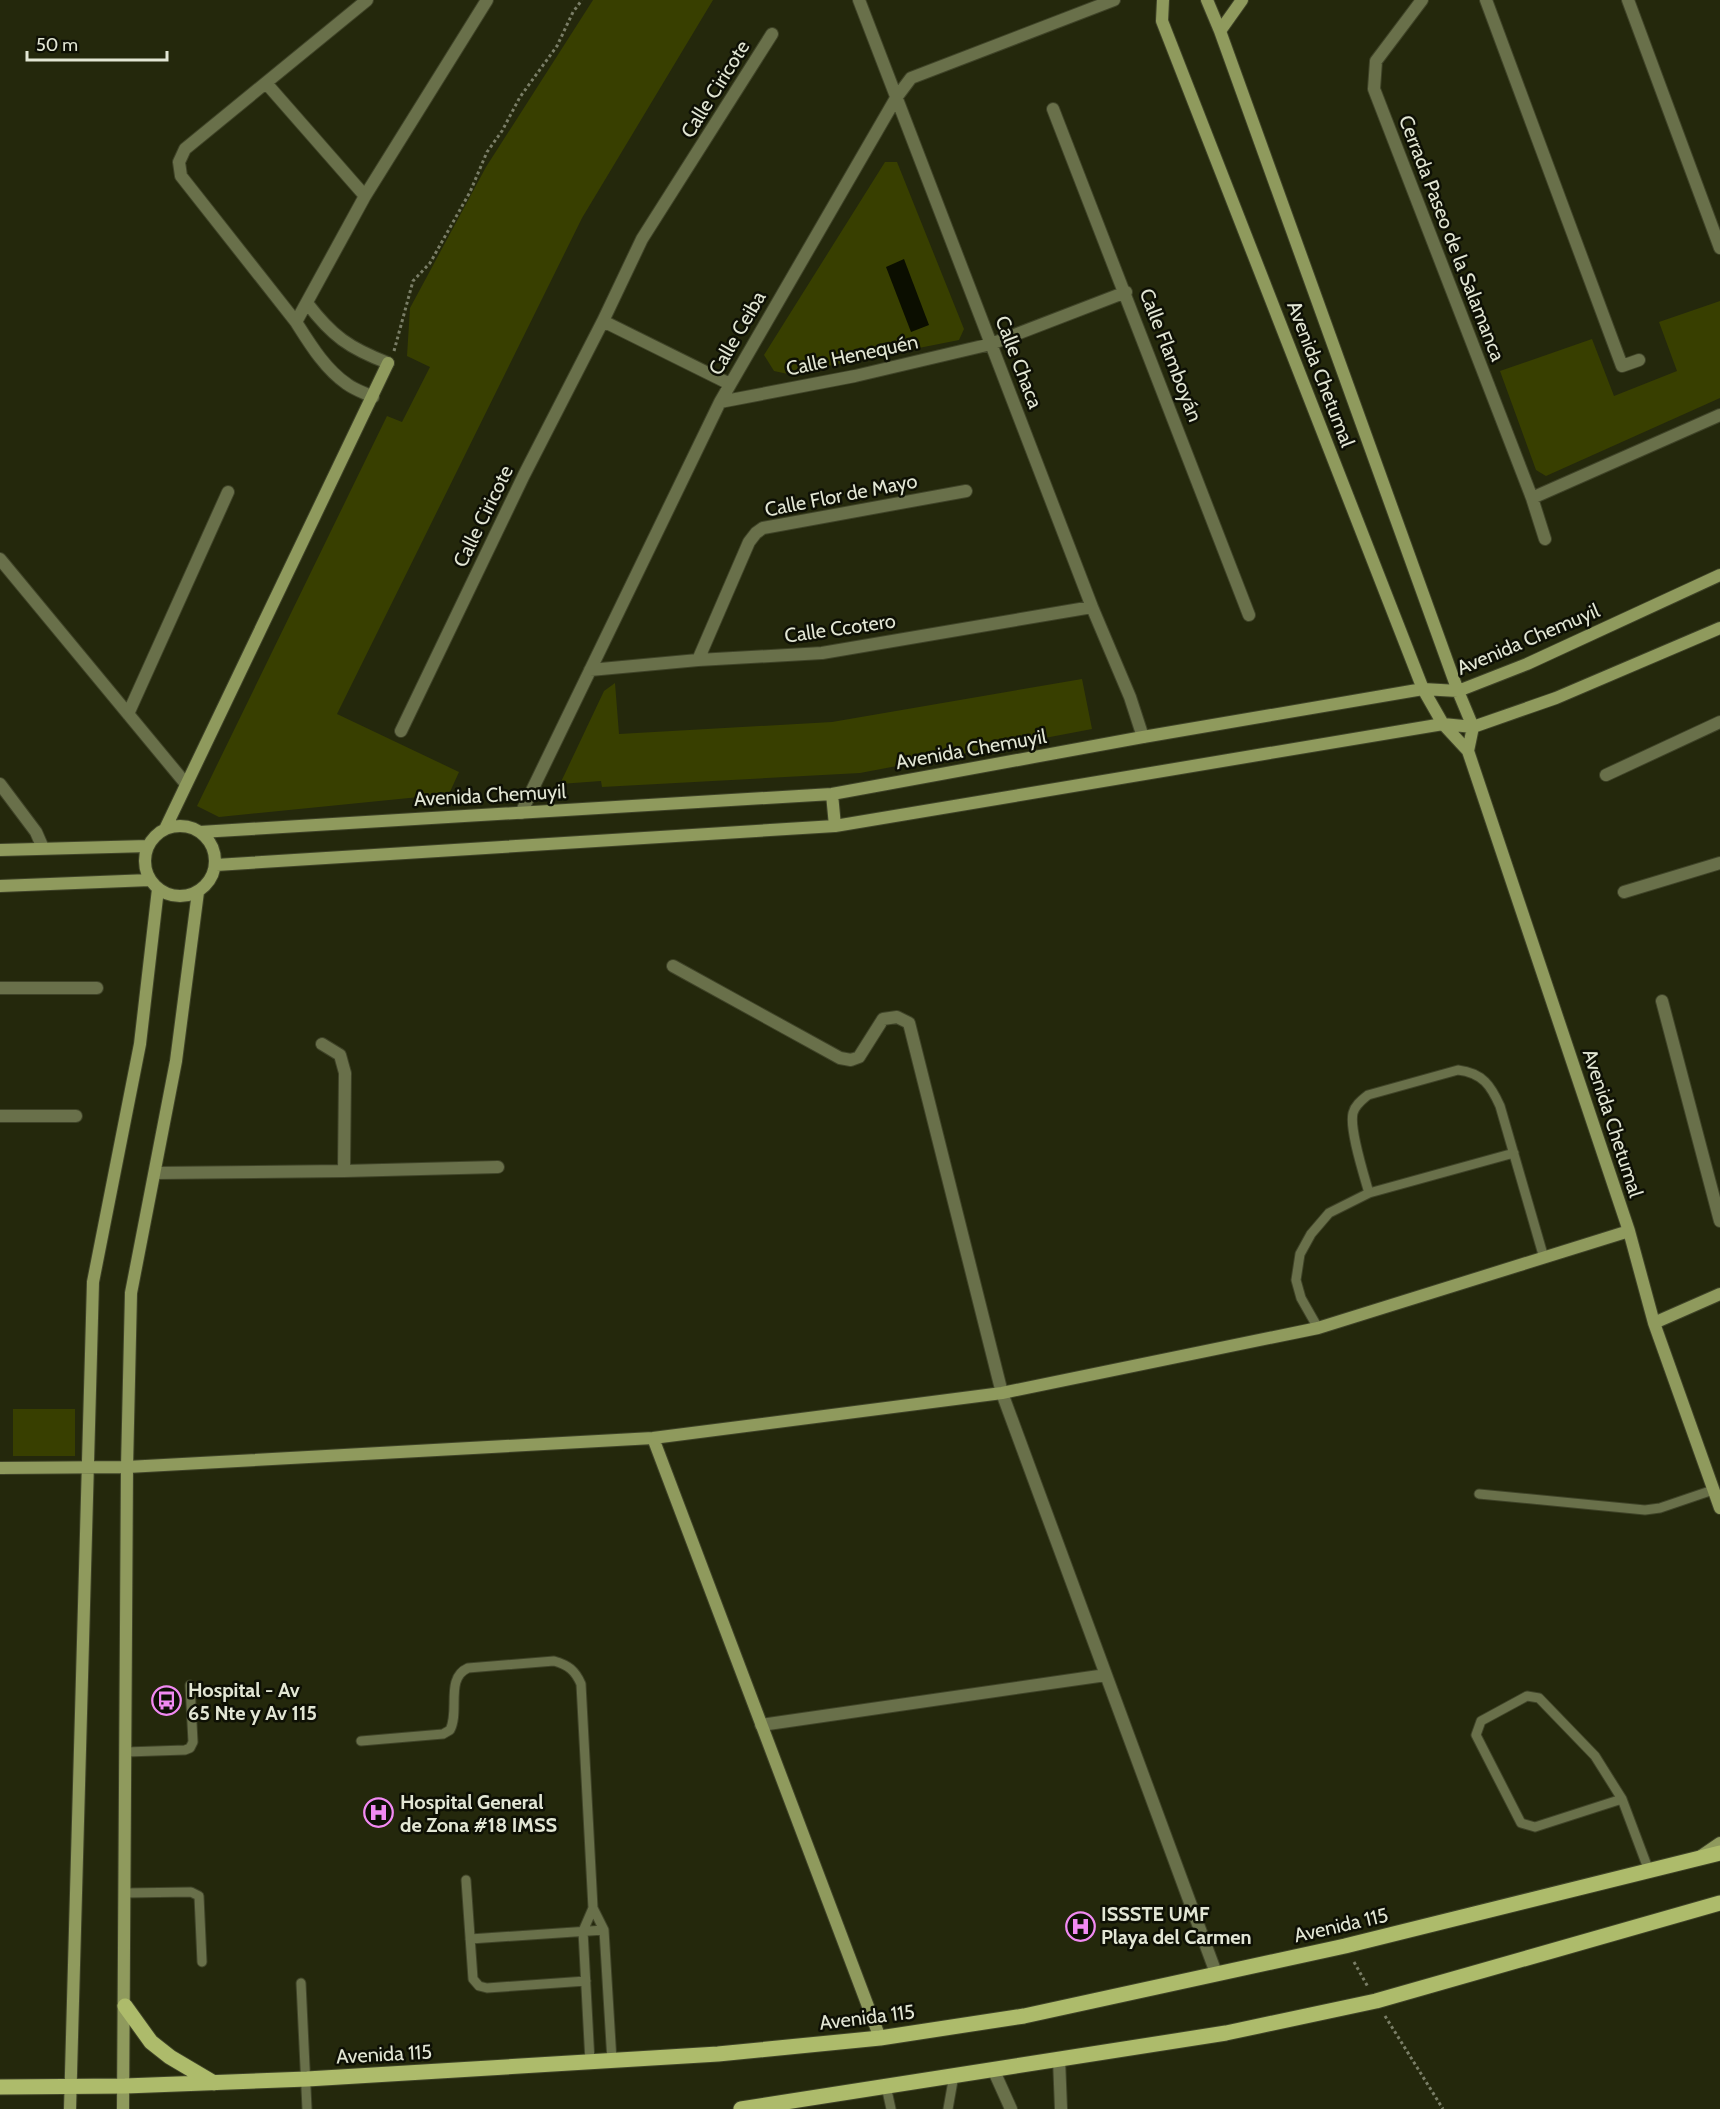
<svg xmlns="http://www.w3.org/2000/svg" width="1720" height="2109" viewBox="0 0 1720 2109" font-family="Cabin,sans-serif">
<rect width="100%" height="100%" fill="#24280c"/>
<path fill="#383f00" d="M593,0H713L582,218L337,714L459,772L449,794L219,817L197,806L387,416L402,422L430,367L407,356L410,308L486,167Z
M885,162H897L964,329L959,340L788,374L774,371L764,355Z
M1720,301V398L1546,476L1536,470L1500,371L1592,339L1614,396L1677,371L1659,322Z
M1082,679L1092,729L860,773L602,787L601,781L560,784L604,691L615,683L619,734L832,722Z
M13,1409H75V1456H13Z"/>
<path fill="#0b0e00" d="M904,259L929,325L911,332L886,267Z"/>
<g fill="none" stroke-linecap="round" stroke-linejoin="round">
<defs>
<path id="lane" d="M1369,1193C1364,1175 1349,1129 1353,1113C1355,1105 1362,1100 1368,1095L1458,1070C1483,1073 1491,1086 1500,1106L1544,1258
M1318,1328L1301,1298L1296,1280L1300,1254L1311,1234L1329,1213L1369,1193L1514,1153
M1479,1494L1645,1510L1660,1508L1713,1490
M361,1741L443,1734L450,1730C460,1711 445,1678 468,1668L554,1661C568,1665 575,1670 581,1684L593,1908
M126,1752L185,1750L190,1748L193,1742L190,1685
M1622,1799L1535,1827L1521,1823L1476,1735L1481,1721L1527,1696L1539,1698L1595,1756L1622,1799L1649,1871
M466,1880L473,1979L479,1986L487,1988L586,1981
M126,1893L191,1892L199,1896L202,1962
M470,1939L604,1930
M301,1983L307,2109
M590,2062L583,1931L593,1908L604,1930L612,2061
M886,2086L891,2109
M948,2109L954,2075"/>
<path id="street" d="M367,0L185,149L179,162L181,176L296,322L365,196L487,0
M859,0L1092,607L1130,697L1143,737
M1422,0L1376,61L1374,89L1532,498L1545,539
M1486,0L1622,366L1639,360
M1628,0L1720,248
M266,83L365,196
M1053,109L1249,615
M307,303C332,336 349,348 388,363
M603,321L642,239L772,34
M296,322C310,344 325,369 347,384C355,390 365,393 373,397
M720,402L855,376L991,344L1126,292
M1532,498L1720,415
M0,559L186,784
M698,660L749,542L756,533L763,528L966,491
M590,670L698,660L822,653L1092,607
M128,714L228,492
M401,731L524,475L603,321L730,384
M1606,775L1720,722
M0,784L36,832L43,848
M521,813L720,402L896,98L911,78L1114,0
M1624,892L1720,863
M673,966L840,1058L851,1060L859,1057L883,1019L897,1017L909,1023L1002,1393L1216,1973
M0,988H97
M1662,1001L1720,1221
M322,1044L340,1055L345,1073L344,1171
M0,1116H76
M155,1173L344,1171L498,1167
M761,1725L1106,1675
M1059,2059L1061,2109
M993,2069L1011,2109"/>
<path id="secondary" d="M1163,0L1162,21L1423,689L1443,724L1468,751L1629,1231L1654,1323L1720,1508
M1207,0L1220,31L1458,691L1473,727L1468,751
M1220,31L1242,0
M832,794L835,826
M145 861a35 35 0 1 1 70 0a35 35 0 1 1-70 0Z
M165,829L388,363
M200,832L832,794L1143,737L1423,689L1458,691L1527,664L1720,575
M0,850L148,846
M216,865L835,826L1443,724L1473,727L1556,698L1720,628
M0,886L150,880
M1654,1323L1720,1294
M653,1438L880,2038
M0,1468L127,1467L653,1438L1002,1393L1318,1328L1629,1231
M1701,1856L1720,1843
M70,2109L93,1282L140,1044L158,889
M123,2109L127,1467L131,1293L176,1061L198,892"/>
<path id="primary" d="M125,2006L151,2042L170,2057L214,2083
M0,2087L125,2086L307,2079L718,2054L880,2038L1024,2016L1345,1946L1720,1853
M741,2109L1226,2033L1376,2001L1720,1903"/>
</defs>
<use href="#lane" stroke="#3f4328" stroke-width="11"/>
<use href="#street" stroke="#3f4328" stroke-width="14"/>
<use href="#secondary" stroke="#3f4328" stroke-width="14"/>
<use href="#primary" stroke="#3f4328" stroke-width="17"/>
<path stroke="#7a7e67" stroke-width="3" stroke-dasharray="3 3" stroke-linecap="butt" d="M394,351L413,281L430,263L470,192L487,152L502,131L520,97L557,46L573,12L582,0
M1354,1962L1368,1987
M1385,2016L1443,2109"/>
<use href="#lane" stroke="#69704a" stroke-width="9"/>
<use href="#street" stroke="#69704a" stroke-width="12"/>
<use href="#secondary" stroke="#8f9a5d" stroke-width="12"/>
<use href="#primary" stroke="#adbb6b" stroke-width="15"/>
</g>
<defs>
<symbol id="bus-ring" viewBox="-11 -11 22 22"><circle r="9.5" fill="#0e1005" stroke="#f28af3" stroke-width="1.5"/><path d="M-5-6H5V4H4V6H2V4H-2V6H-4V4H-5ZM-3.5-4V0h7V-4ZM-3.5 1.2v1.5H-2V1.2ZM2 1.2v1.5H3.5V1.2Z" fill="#f28af3"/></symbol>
<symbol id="hospital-ring" viewBox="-11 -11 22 22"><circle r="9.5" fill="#0e1005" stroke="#f28af3" stroke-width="1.5"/><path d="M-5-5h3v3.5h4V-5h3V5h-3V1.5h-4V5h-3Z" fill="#f28af3"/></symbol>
</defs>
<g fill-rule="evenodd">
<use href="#bus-ring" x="150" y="1684" width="33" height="33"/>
<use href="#hospital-ring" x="362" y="1796" width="33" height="33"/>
<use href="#hospital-ring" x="1064" y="1910" width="33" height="33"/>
</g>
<g text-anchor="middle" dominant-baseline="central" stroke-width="5" stroke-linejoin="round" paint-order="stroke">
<g font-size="20" fill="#e2e6d4" stroke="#0e1005">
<text transform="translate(715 89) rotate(-58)">Calle Ciricote</text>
<text transform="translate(1452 238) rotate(69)">Cerrada Paseo de la Salamanca</text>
<text transform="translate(737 333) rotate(-60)">Calle Ceiba</text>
<text transform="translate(852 355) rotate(-12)">Calle Henequén</text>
<text transform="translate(1171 355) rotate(69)">Calle Flamboyán</text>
<text transform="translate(1019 362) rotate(69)">Calle Chaca</text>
<text transform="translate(1321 374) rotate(69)">Avenida Chetumal</text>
<text transform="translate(841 495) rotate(-11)">Calle Flor de Mayo</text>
<text transform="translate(483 516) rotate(-64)">Calle Ciricote</text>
<text transform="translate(840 628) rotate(-8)">Calle Ccotero</text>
<text transform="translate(1528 639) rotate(-23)">Avenida Chemuyil</text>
<text transform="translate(971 749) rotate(-10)">Avenida Chemuyil</text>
<text transform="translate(490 795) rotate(-3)">Avenida Chemuyil</text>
<text transform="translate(1613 1123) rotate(72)">Avenida Chetumal</text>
<text transform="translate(1341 1925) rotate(-13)">Avenida 115</text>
<text transform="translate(867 2017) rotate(-7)">Avenida 115</text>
<text transform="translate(384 2054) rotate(-3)">Avenida 115</text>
</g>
<g font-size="20" font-weight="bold" fill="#e2e6d4" stroke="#0e1005" text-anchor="start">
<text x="188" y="1690">Hospital - Av<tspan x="188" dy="23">65 Nte y Av 115</tspan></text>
<text x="400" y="1802">Hospital General<tspan x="400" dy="23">de Zona #18 IMSS</tspan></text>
<text x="1101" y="1914">ISSSTE UMF<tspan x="1101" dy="23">Playa del Carmen</tspan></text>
</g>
</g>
<path d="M27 51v9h140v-9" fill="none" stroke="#e2e6d4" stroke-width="3"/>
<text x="36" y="51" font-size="18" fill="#e2e6d4" stroke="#0e1005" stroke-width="4.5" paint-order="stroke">50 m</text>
</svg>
